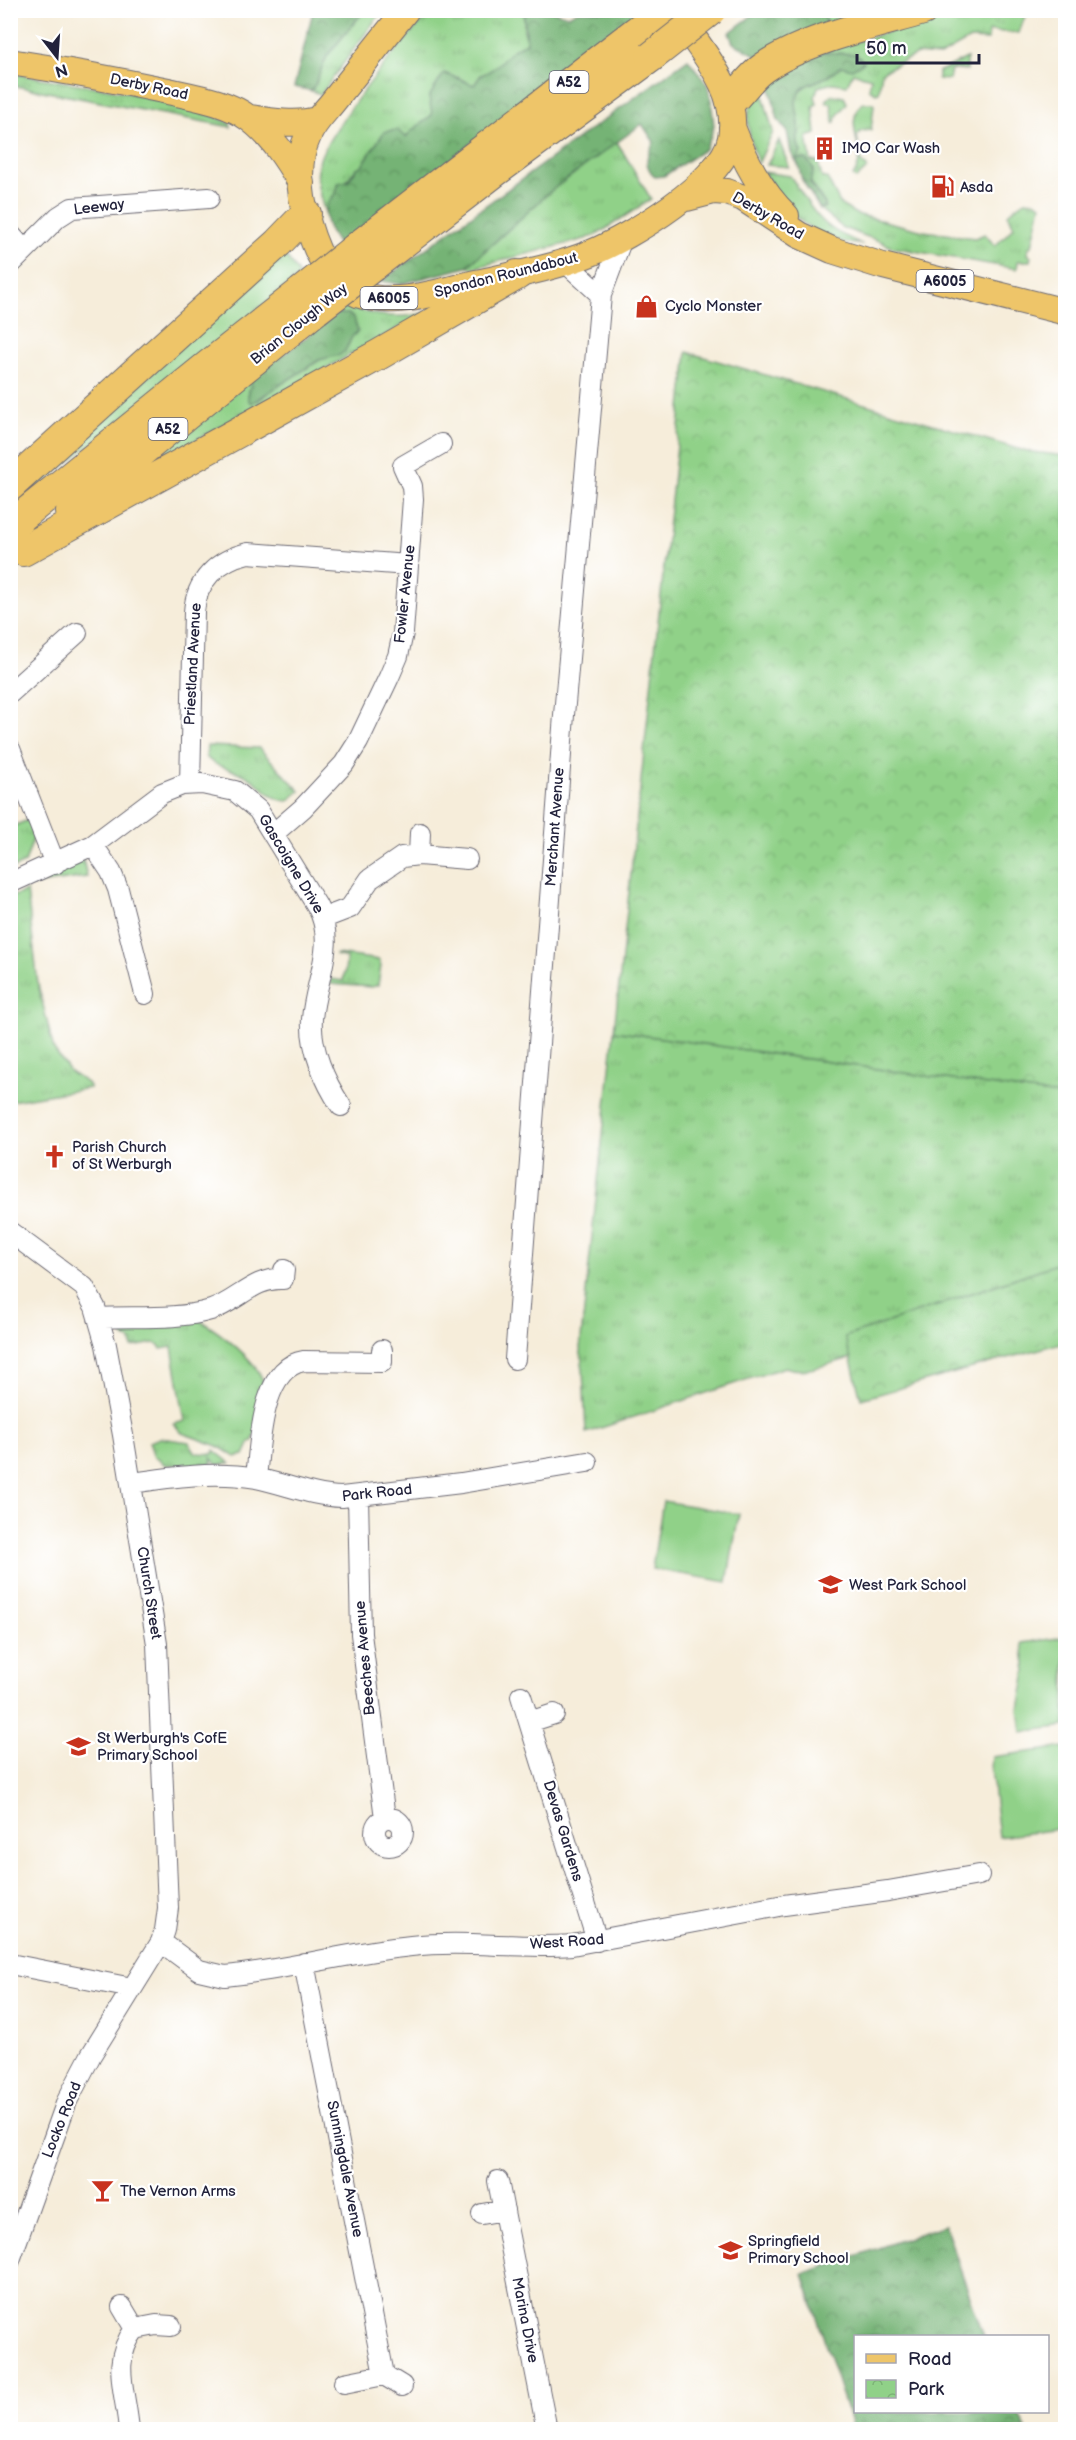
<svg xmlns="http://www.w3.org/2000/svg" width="1076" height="2440" viewBox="0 0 1076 2440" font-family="'Balsamiq Sans',sans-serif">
<defs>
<pattern id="grass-tufts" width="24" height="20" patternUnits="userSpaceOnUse" patternTransform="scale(1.5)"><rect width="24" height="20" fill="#90d188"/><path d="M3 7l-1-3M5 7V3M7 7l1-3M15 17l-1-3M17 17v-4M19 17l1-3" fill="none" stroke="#7cb376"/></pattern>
<pattern id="forest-crowns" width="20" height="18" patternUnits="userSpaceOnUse" patternTransform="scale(1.5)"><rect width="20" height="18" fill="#74b374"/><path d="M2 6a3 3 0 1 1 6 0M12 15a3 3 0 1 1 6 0" fill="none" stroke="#5f9160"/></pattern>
<pattern id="park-crowns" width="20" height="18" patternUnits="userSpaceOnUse" patternTransform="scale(1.5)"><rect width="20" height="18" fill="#90d188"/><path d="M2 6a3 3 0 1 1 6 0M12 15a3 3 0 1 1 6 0" fill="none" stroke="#7cb376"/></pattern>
</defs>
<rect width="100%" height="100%" fill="#fff"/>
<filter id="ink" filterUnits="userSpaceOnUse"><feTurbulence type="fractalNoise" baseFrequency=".0167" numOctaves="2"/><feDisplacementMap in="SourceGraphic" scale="12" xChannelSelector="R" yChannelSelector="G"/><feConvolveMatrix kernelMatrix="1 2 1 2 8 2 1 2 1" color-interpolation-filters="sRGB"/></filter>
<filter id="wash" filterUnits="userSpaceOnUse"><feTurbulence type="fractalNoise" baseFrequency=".008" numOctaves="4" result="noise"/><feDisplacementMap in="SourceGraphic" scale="24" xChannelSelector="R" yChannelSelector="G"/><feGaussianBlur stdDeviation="1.35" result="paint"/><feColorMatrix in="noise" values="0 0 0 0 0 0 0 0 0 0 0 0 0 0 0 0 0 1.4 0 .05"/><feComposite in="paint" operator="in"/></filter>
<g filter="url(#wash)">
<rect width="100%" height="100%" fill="#f6edda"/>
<path fill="url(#grass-tufts)" stroke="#597a62" stroke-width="1.5" d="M364,11H382L321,94L312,91L327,56Z
M434,11H529L524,15V31L528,43C506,49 501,69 481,75L474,86L457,77L429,97L433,114C424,124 414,126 406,138L384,132L362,166L357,168L329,202L325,212C319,195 314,177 320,159C327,134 412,25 434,11Z
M823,11H884L827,26Z
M959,11H999L1005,16L1027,11L1019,33L989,31L988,40L970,39L940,56L917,54L882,72L879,92L876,93L869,89L871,78L853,73L847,85L833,83L818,87L815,96L817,104L813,106L816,134L807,137L811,161L818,162L822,178H827L841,205L856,214L924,231L975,238L985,234L995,246L1014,227L1008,214C1018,205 1028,194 1041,205L1032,246L1029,247L1027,254L1031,256L1030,261H1018L1017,269L891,247L882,242L843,228L820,209L825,207V204L796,159L801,152C794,135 800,140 799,125C799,118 796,111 796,102C797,83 817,83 830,75C834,73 837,69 841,66L821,52Z
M967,58V70L951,69L949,80L938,79V72Z
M10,73C84,86 162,93 230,123L231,127L11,85Z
M760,84L773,132L758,164C748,132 741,114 760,84Z
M831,95L844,97L847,103L837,116L834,124L831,103H826V101Z
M863,103H872L874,105L871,130L860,131V134L857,135L861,163L867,167V169L856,179L853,176C856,171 859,164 859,158C859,140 846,117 863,103Z
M779,140L789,167L767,165Z
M617,142L651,199L598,234L585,239L473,268L467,267L552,190Z
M763,172L790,176C804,195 812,214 831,228C840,235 851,238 861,244C837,244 806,229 790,211C780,199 772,184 763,172Z
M283,253L299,274L297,278L11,509V501Z
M347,306C373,316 401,320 427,312L151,465L149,463L252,378L248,396L258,401C276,385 298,374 318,361C328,355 339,357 347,347C354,338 350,325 349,314H337Z
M207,746L259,748L300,791L288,801C270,800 263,785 248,777C234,768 217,769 206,757Z
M28,820L34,836L25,863L11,869V827Z
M83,859L87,877L31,885L30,882Z
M27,891L38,984L54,1050L70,1072L87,1083L90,1088L11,1101V897Z
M337,954L379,960L381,966L378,985L372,987L330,984L331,979L343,981L347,958L336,955Z
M614,1031L1065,1096V1261L845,1337L851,1358C830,1363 805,1375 785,1367L586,1433L583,1370L580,1348Z
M199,1320C218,1331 261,1362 264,1386C265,1397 256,1428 253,1441L250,1442L244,1455L235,1457L218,1446L182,1433L174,1424L185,1421L172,1347L161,1349L159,1345L154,1343L132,1347L131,1340L124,1337L118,1325Z
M160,1438L189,1442L196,1453L213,1454L214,1450L230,1463L217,1465L211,1458L212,1464L204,1465L203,1463L200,1465H165L158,1458L154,1457L149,1442Z"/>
<path fill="url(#forest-crowns)" stroke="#4b6a58" stroke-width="1.5" d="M313,11H364L327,56L312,91L294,87Z
M529,11H552L568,16L578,11H641L339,246C330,233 319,215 330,200C335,193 338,192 338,183L348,181L357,168L362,166L384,132L397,130L406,137C414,126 424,124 432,114L429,97L444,73L474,85L481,75C501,69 506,49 527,43L524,15Z
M758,11H823L827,26L763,59L733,43L729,33Z
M821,52L856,54L864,62L852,69L841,66C837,69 834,73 830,75C817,83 797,83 796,103C796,111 799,118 799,126C800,140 794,135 801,152L797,159H806L814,169L810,183L825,204V207L820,209L802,180L798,164L791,153L787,131L778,120L770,88L786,67Z
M688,59L707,84L711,99L714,126L710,139L705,149L664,176L655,177C643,165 646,156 654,142L642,124L552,190L467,267L400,284L381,281Z
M337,314H349L354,319L358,331L352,337L345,351L340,355L319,360L252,403L249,401L248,396L252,378Z
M945,2225L984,2336H856V2412H1018L1026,2429H853L803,2274Z"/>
<path fill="url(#park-crowns)" stroke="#597a62" stroke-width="1.5" d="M687,352L1025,451L1065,456V1096L614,1031Z
M1065,1261V1342L861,1399L845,1337Z"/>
<path fill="#90d188" stroke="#597a62" stroke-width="1.5" d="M663,1501L739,1514L727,1582L652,1569Z
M1065,1637V1726L1022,1732L1019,1709L1026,1671L1022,1643Z
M1065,1747V1828L999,1837L991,1768L992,1757Z"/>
</g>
<g filter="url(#ink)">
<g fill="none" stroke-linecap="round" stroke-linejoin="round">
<defs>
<path id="minor" d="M10,234L24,250
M565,262L601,295
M10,265L58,217L72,208L209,198
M10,693L77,633
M10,749L55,864
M190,784L194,612C196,581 217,560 248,553L408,565
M273,834L303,808L344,764L358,742L389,677L398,656L403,633L413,499L412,486L403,466L441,444
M93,845L111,872L118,889L145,994
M419,855L420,833
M10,883L93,845L162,793L182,785L202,784L235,791L258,810L317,906C338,944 315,980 312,1019C310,1048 325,1082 341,1106
M324,918L350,908L370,879L402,857L419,855L467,859
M10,1232L84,1287L95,1307L106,1345L123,1435L157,1644L168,1908L165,1930L161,1942L91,2055L67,2101L10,2260
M98,1318C133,1316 178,1320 211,1310C237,1302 254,1277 283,1279L284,1270
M515,1359L564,715L601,295L623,236
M256,1478C260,1445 261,1367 304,1361L382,1362V1350
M132,1483C172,1477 215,1471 256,1478C285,1484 312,1496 342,1497L461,1483L587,1462
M358,1496L361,1634L385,1818
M521,1696L597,1941
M529,1722L554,1714
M375 1832a14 14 0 1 1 28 0a14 14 0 1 1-28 0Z
M161,1942L199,1970L225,1976C287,1970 349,1952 411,1946C465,1940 519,1949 572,1945L784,1905L888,1891L979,1875
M304,1963L384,2375L344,2383
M10,1964L132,1988
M498,2181L547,2430
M482,2214L504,2210
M122,2307L135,2329
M384,2375L402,2386
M129,2430C126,2391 110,2362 135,2329L156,2325L171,2326"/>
<path id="major" d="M406,10C381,41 357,72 332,103C323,114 314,122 308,136C295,163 300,196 308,224C316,252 330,284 360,295C397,307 441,291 476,283C514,275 554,268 591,253C630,237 723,182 731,138C740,90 700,50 676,13
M10,62C63,70 116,80 168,91C195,97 228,102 250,119C272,136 287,159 301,183
M249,118C273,121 293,126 317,120
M732,127C745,161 760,190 786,216
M687,198L714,191L727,192L743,198L799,235L832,250L883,266L1066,312"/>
<path id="highway" d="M731,101C742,91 750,77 763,68C804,39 875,24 923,10
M357,247L664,10
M373,266L496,171L651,57
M10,486L278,243L306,214
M71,512L116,472L316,310
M10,526L205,368L301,292
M23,551L380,354L517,275"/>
</defs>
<use href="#minor" stroke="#6c6973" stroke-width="22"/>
<use href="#major" stroke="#6c6973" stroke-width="28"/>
<use href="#highway" stroke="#6c6973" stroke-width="32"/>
<use href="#minor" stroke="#fff" stroke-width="20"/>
<use href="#major" stroke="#eec569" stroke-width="26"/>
<use href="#highway" stroke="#eec569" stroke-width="30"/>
<defs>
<path id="highway-bridge" d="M651,57L711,10
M301,292L357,247
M316,310L373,266"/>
</defs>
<use href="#highway-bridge" stroke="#6c6973" stroke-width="32" stroke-linecap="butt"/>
<use href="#highway-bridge" stroke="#eec569" stroke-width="30"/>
</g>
</g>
<defs>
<symbol id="building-bare" viewBox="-9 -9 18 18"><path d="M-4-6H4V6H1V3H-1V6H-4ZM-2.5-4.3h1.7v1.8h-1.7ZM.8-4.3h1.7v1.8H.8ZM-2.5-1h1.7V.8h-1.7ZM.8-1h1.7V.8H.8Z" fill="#c8321e" stroke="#fff" stroke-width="2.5" paint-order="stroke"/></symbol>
<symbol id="fuel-bare" viewBox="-9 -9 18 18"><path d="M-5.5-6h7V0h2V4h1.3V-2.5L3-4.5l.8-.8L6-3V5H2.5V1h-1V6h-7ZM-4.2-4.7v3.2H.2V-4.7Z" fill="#c8321e" stroke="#fff" stroke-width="2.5" paint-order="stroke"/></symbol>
<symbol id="shop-bare" viewBox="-9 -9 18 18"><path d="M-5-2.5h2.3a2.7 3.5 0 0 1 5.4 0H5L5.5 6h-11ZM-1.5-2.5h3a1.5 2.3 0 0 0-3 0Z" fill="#c8321e" stroke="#fff" stroke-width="2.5" paint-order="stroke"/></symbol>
<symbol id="church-bare" viewBox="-9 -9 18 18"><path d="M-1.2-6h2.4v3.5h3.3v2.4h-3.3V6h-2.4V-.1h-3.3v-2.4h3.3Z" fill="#c8321e" stroke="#fff" stroke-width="2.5" paint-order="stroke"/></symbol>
<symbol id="school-bare" viewBox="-9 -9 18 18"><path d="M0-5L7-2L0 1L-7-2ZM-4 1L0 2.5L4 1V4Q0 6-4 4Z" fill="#c8321e" stroke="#fff" stroke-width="2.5" paint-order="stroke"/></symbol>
<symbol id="bar-bare" viewBox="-9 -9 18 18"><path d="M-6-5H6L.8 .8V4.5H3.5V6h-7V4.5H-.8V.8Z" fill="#c8321e" stroke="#fff" stroke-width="2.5" paint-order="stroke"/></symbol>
</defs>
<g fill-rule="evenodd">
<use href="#building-bare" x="808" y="132" width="33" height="33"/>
<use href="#fuel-bare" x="926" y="170" width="33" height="33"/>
<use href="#shop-bare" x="630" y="290" width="33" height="33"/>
<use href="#church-bare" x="38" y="1140" width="33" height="33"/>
<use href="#school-bare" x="814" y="1568" width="33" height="33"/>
<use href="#school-bare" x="62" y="1730" width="33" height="33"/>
<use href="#bar-bare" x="86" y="2174" width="33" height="33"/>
<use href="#school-bare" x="714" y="2234" width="33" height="33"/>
</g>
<g text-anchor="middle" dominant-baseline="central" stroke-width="4.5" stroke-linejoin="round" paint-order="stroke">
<g fill="#fff" stroke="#646476" stroke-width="1.5">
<rect x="549.5" y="71" width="39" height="22" rx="4.5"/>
<rect x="916.5" y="270" width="57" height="22" rx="4.5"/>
<rect x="360.5" y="287" width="57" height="22" rx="4.5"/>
<rect x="148.5" y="418" width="39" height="22" rx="4.5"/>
</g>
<g font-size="14" font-weight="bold" fill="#22223b">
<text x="569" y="82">A52</text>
<text x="945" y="281">A6005</text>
<text x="389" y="298">A6005</text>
<text x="168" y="429">A52</text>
</g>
<g font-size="15" fill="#22223b" stroke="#fff">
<text transform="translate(149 87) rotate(12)">Derby Road</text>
<text transform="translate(99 207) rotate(-7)">Leeway</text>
<text transform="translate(768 216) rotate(30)">Derby Road</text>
<text transform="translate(506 275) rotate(-14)">Spondon Roundabout</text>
<text transform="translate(299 324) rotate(-39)">Brian Clough Way</text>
<text transform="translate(405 594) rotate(-84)">Fowler Avenue</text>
<text transform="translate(193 664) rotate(-87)">Priestland Avenue</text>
<text transform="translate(555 827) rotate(-86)">Merchant Avenue</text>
<text transform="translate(291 864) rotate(59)">Gascoigne Drive</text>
<text transform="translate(377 1493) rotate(-6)">Park Road</text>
<text transform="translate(149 1593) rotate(81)">Church Street</text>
<text transform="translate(365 1658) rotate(-95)">Beeches Avenue</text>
<text transform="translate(563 1831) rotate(73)">Devas Gardens</text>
<text transform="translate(567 1942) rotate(-4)">West Road</text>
<text transform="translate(62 2120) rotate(-68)">Locko Road</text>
<text transform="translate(345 2169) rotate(79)">Sunningdale Avenue</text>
<text transform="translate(525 2320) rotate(79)">Marina Drive</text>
</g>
<g font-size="15" fill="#22223b" stroke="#fff" text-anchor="start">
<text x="842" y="148">IMO Car Wash</text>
<text x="960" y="187">Asda</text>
<text x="665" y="306">Cyclo Monster</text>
<text x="72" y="1147">Parish Church<tspan x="72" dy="17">of St Werburgh</tspan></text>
<text x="849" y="1585">West Park School</text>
<text x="97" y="1738">St Werburgh's CofE<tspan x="97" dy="17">Primary School</tspan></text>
<text x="120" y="2191">The Vernon Arms</text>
<text x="748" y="2241">Springfield<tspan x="748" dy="17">Primary School</tspan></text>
</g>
</g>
<rect width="1076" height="2440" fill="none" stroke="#fff" stroke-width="36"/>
<rect x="854" y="2335" width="195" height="78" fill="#ffffff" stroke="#a7a7b1" stroke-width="1.5"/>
<rect x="866" y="2354" width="30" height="9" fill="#eec569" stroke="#a7a7b1" stroke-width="1.5"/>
<text x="908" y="2365" font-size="18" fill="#22223b">Road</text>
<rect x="866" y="2380" width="30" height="18" fill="url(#park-crowns)" stroke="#a7a7b1" stroke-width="1.5"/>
<text x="908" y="2395" font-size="18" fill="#22223b">Park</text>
<g transform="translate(57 57) rotate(163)" stroke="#ffffff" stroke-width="4.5" paint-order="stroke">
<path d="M0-4.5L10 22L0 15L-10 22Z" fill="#22223b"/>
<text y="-9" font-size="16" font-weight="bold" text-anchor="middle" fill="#22223b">N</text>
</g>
<path d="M857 54v9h122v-9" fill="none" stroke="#22223b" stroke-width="3"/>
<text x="866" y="54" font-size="18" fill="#22223b" stroke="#ffffff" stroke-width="4.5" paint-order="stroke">50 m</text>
</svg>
